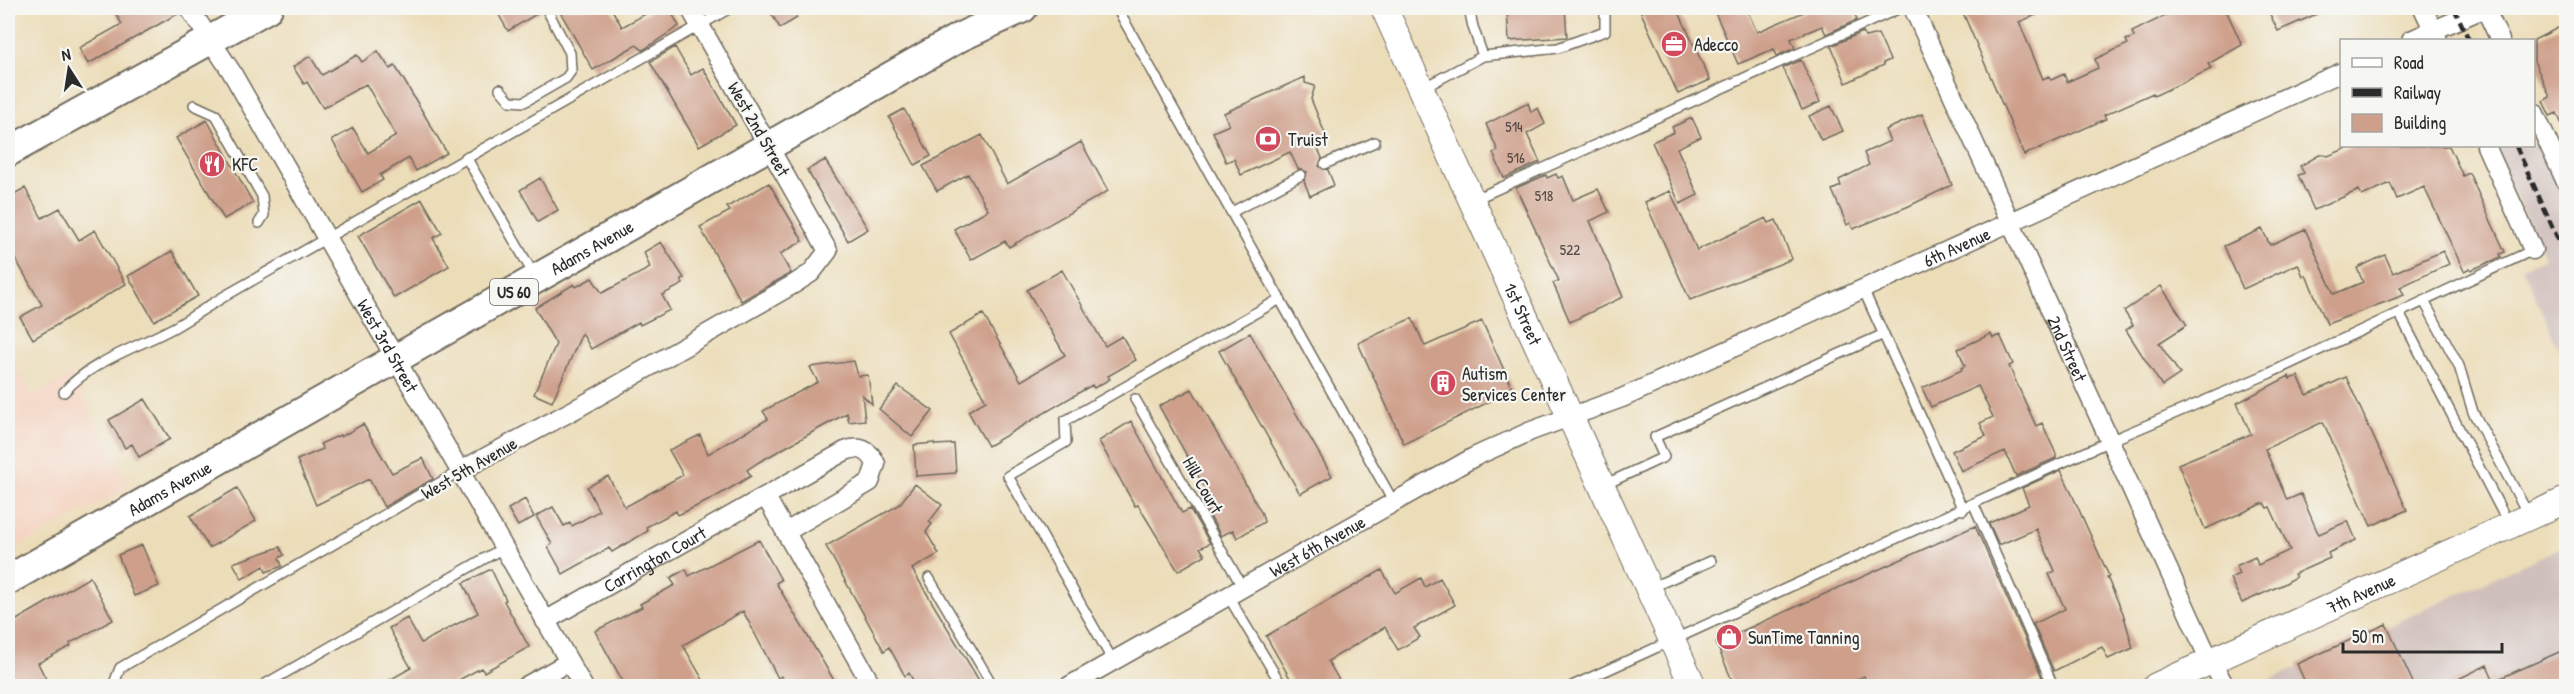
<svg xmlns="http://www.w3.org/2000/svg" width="2574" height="694" viewBox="0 0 2574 694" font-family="'Patrick Hand',sans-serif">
<rect width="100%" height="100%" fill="#f6f6f2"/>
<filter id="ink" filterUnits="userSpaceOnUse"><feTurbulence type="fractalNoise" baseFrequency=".0167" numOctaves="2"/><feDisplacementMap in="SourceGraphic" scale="12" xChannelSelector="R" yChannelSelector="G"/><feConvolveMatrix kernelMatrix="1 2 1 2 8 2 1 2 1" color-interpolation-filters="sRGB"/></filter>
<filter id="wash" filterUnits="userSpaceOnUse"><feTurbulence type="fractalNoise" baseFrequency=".008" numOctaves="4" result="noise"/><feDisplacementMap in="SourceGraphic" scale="24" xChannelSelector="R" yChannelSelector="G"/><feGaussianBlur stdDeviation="1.35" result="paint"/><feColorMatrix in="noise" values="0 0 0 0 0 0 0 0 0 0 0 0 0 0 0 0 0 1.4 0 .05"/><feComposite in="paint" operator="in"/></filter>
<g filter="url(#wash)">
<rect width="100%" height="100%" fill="#ecddb9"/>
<path fill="#f4d3c0" d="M8,350L33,395L72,374L129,487L8,552Z"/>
<path fill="#d0c0bc" d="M2534,117L2566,189V365L2522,268L2544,257L2493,146H2534Z
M2566,545V686H2268L2266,682Z"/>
<g id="blocks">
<path fill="#ce9f8a" d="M112,8H178L179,13L88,64L79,48L122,24Z
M495,8H539L540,12L508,31Z
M558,8H611L622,27L656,8H669L679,26L643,50L636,45L593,70Z
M768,8H791L797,18L780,28Z
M1507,8H1565L1567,37L1509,41Z
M1639,8H1677L1710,80L1678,94Z
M1713,8H1746L1757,32L1813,8H1863L1854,12L1857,20L1826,34L1822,26L1791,39L1795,48L1777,56L1774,49L1738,64Z
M1961,8H2053L2019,22L2043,79L2049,76L2051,80L2064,74L2067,82L2098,68L2095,59L2128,44L2126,40L2134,37L2132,32L2180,8H2225L2242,45L2208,64L2211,69L2154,96L2153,93L2104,115L2106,119L2024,155Z
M2267,8H2330L2278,31Z
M2566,24V134L2557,113L2550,116L2543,101L2550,97L2534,61V40Z
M1863,32L1865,37L1878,34L1890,60L1883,63L1884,65L1846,83L1831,46Z
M675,47L691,75L703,68L736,125L699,146L650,62Z
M378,51L390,69L395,66L405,82L447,153L416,171L409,158L380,175L383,180L362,192L332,140L353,128L368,153L396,136L366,84L323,108L307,82L304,84L293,67L310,56L322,75L357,55L362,62Z
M1801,60L1820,102L1802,110L1783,68Z
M1305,77V83L1315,86L1311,99L1326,136L1315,142L1322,158L1319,166L1328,170L1334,185L1310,196L1304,181L1307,172L1298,169L1290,152L1241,175L1234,159L1226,162L1213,132L1229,125L1224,113Z
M1528,103L1531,112L1538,108L1545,124L1527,134L1540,162L1504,178L1493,153L1498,151L1486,124Z
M1831,106L1843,131L1821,140L1809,116Z
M904,109L931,156L915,165L889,117Z
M1922,114L1952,185L1909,206L1853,229L1850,223L1847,225L1832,190L1841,186L1839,180L1869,165L1864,153L1890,141L1885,130Z
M1692,118L1701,137L1677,148L1698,195L1680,204L1652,142L1674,132L1672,127Z
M207,120L253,203L224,219L176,138Z
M982,135L1007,184L1081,142L1108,191L1009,247L1005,241L971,260L954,229L988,210L968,174L937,191L923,166Z
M2352,146H2449L2463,176L2469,173L2505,252L2500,254L2501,257L2471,270L2470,268L2464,271L2424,187L2397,199L2390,183L2362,196L2359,190L2314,210L2298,175L2304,173L2300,166L2321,154L2328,156Z
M825,160L868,229L848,241L807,170Z
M1556,174L1558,178L1563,176L1573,200L1598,189L1609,212L1590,221L1623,297L1570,322L1553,283L1559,281L1516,188L1546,175L1547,178Z
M540,178L558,210L538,222L520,190Z
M769,183L803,241L780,254L791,273L741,301L700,227L730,211L727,207Z
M25,188L42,218L60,208L79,240L95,230L126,284L33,339L20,317L42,305L8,246V197Z
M1670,191L1697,250L1766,218L1769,223L1776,220L1792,259L1690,300L1645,202Z
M422,199L442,233L433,238L449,266L394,298L358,236Z
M2262,229L2270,245L2305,229L2334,294L2363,282L2357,268L2385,255L2393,273L2443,251L2449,264L2400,287L2404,295L2327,324L2306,275L2303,276L2298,264L2243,289L2224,246Z
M661,242L684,278L681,279L683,284L662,295L670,310L640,325L639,322L591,349L582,333L552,402L534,394L556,344L535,308L574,284L576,287L592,278L602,293L650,268L644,252Z
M172,251L198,296L154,321L128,276Z
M1062,270L1105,346L1122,336L1136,360L1108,376L1110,379L1094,388L1092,385L988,446L968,411L986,401L949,334L983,314L1021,381L1065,355L1027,290Z
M2161,286L2187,325L2159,343L2180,374L2162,386L2126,330L2133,325L2124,311Z
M1412,318L1425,346L1482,321L1513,390L1404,444L1358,343Z
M1250,333L1332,476L1300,494L1219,351Z
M1991,334L1993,338L2000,335L2013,364L2009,366L2036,426L2042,423L2056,454V458L2016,476L2005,451L1961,471L1952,451L1986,436L1980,423L1993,417L1978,386L1931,407L1922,388L1962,370L1961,368L1965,366L1958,349Z
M854,361L858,376L868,375L872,404L862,395L865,420L849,422L847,413L759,462L747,470L751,476L712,499L678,515L676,511L646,527L648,531L612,552L609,548L563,574L548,547L552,544L536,516L553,507L564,526L570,523L572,526L599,511L587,487L608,476L625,507L683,475L669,450L700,435L708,454L768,419L763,411L818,382L810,367Z
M2289,376L2290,379L2298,376L2307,395L2346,377L2407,510L2371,526L2323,422L2265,449L2287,500L2301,494L2317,531L2319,534L2348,521L2356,540L2328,553L2330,558L2294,574L2296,577L2284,584L2242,603L2230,578L2239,574L2236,566L2255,557L2258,565L2290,550L2270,507L2267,508L2264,503L2205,529L2178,464L2251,434L2237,403Z
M898,386L933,411L912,437L879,409Z
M1192,389L1262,514L1264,522L1237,538L1233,530L1221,536L1202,502L1210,497L1159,406Z
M145,399L170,439L139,457L132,444L125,448L109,420Z
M1131,421L1182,513L1190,509L1210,543L1200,548L1205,555L1178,571L1138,505L1135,506L1099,441Z
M363,424L392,473L423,458L433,479L384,507L369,479L316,505L297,460L323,449L320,444L340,435L341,437Z
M934,443L935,445L954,444L956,473L916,476L914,445Z
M2061,470L2109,576L2107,577L2123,613L2133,648L2108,659L2102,647L2054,671L2033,624L2065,609L2049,574L2055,571L2036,529L1999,545L1989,523L2029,505L2022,488Z
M915,484L942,505L929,522L932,524L926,532L939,554L912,569L983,687H917L909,673L905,676L889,647L884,651L826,546L899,505Z
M237,488L256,521L209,548L190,516Z
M525,499L534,517L518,526L508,509Z
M1975,526L2042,677L2019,687H1869L1864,676L1841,687H1735L1716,643Z
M759,540L781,580L776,583L838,687H787L781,676L778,678L743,611L683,645L707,687H626L595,631L642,607L640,604L675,585L670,578L686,569L689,576Z
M142,545L159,586L134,596L118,555Z
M280,547L284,555L279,558L282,566L266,572L264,566L242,579L233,563Z
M491,569L506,600L504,601L529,647L484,672L481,668L446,687H377L411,668L389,628L407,618L421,643L478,613L463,583Z
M1382,570L1395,593L1421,578L1425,587L1440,578L1455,605L1414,628L1420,637L1398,650L1385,627L1328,661L1343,687H1295L1266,636Z
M90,577L113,620L70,643L71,646L38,663L50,687H8V625Z
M2386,624L2415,687H2307L2297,664Z
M2566,649V687H2442L2487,665L2494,681Z"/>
</g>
</g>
<g filter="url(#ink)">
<use href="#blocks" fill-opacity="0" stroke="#6f695d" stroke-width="1.5"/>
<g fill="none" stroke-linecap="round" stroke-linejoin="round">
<defs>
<path id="lane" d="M1117,8L1394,503
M1469,8L1473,27L1483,56
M500,89L510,101L524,102L566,78L571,71L570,53L546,8
M1421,89L1483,56L1558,48L1605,31V8
M194,105L216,115L262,196L264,215L259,223
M466,157L534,275
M1325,164L1375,142
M1473,200L1900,8
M1232,212L1301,175
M1863,289L1963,510
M2424,301L2459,366L2473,412L2528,514
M2399,313L2508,523
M64,392C91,361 138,347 173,328C191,318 208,306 225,296L730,8
M1135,399L1243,588
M1604,485L1664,457L1655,437L1884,334
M1974,505L2053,686
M929,578L993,686
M1650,588L1711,561
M1228,596L1282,686
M1113,661L1008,476L1066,442L1065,421L1280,299
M113,686L120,668L460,471
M262,686L503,548
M1572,686L2112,440L2270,373L2533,250"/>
<g id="street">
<path id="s1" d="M189,8L231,71L583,686"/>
<path id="s2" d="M1913,8L2204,648L2225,686"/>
<path d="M2423,8L2438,40"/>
<path d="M2485,8L2500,40"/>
<path d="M2411,40L2485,8"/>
<path d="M2534,112L2566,182"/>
<path d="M2486,146L2533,250"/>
<path d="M460,471L581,406L794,284L811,273L828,251L690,8"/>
<path d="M766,497L872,686"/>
<path id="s3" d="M545,621L845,451C859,445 870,450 876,464L870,482L786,532"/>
<path d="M526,686L569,662"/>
<path id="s4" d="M1069,686L1474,457L1531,431L1622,398L2342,72"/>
</g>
<g id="secondary">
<path id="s5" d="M1384,8L1693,686"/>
<path id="s6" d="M2156,686L2566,500"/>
</g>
<g id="primary">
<path d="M8,152L268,8"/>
<path id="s7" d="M8,580L958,38L1023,8"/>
</g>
</defs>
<use href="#lane" stroke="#6f695d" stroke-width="12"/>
<use href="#street" stroke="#6f695d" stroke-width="21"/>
<use href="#secondary" stroke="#6f695d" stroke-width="28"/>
<use href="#primary" stroke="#6f695d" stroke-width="32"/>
<use href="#lane" stroke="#fff" stroke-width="9"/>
<use href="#street" stroke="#fff" stroke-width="18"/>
<use href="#secondary" stroke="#fff" stroke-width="26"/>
<use href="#primary" stroke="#fff" stroke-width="28"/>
<path stroke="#2b2b2b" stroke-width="4.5" stroke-dasharray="9 4.5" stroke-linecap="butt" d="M2454,8L2469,40
M2516,146L2566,257"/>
</g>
</g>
<defs>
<symbol id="office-disc" viewBox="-11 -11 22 22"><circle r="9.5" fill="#d1495b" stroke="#f6f6f2"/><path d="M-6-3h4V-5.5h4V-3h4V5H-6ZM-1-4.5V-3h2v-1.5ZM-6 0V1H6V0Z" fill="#fff"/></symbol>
<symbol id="bank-disc" viewBox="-11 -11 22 22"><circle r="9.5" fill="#d1495b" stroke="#f6f6f2"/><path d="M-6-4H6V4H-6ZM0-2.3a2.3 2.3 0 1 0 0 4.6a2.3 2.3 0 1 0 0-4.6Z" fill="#fff"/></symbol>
<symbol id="restaurant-disc" viewBox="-11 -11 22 22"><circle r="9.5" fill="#d1495b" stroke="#f6f6f2"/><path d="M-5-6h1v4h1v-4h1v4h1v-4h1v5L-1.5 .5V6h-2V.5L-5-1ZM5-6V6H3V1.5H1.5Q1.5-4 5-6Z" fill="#fff"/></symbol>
<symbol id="building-disc" viewBox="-11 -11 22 22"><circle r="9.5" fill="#d1495b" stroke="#f6f6f2"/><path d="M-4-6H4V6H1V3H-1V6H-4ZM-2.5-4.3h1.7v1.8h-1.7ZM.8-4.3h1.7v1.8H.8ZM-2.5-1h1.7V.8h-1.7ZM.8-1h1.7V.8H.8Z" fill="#fff"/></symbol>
<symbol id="shop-disc" viewBox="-11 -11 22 22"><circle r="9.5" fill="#d1495b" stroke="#f6f6f2"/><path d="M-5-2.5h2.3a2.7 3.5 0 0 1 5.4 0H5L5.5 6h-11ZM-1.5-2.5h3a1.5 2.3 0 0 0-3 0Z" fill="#fff"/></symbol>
</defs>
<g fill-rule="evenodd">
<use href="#office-disc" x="1659" y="29" width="30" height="30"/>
<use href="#bank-disc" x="1253" y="124" width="30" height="30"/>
<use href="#restaurant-disc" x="197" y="149" width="30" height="30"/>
<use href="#building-disc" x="1428" y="368" width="30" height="30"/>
<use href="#shop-disc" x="1714" y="622" width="30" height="30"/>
</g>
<g text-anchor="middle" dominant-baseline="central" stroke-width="4.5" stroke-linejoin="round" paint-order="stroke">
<g font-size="15" fill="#544843">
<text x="1514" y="126">514</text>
<text x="1516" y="157">516</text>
<text x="1544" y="195">518</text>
<text x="1570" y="249">522</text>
</g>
<rect fill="#f6f6f2" stroke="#686867" stroke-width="1.5" x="490" y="279" width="48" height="26" rx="4.5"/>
<g font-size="16" font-weight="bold" fill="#2b2b2b">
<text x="514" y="292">US 60</text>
</g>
<g font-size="18" fill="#2b2b2b" stroke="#f6f6f2" text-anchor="start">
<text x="1694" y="44">Adecco</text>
<text x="1288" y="139">Truist</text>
<text x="232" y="164">KFC</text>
<text x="1462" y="373">Autism<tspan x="1462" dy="21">Services Center</tspan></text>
<text x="1748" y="637">SunTime Tanning</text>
</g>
<g font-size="18" fill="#2b2b2b" stroke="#f6f6f2">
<text transform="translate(759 129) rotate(60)">West 2nd Street</text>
<text stroke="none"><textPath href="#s7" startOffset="672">Adams Avenue</textPath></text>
<text stroke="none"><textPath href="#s4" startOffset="992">6th Avenue</textPath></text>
<text stroke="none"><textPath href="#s5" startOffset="336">1st Street</textPath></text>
<text stroke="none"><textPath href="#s1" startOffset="392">West 3rd Street</textPath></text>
<text stroke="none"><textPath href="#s2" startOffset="374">2nd Street</textPath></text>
<text transform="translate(469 468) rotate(-30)">West 5th Avenue</text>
<text transform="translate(1203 485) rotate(60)">Hill Court</text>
<text stroke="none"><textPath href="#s7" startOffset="186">Adams Avenue</textPath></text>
<text stroke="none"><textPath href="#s4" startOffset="285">West 6th Avenue</textPath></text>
<text stroke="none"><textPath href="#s3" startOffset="126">Carrington Court</textPath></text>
<text stroke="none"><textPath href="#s6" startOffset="225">7th Avenue</textPath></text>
</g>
</g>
<rect width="2574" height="694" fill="none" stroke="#f6f6f2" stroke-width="30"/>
<rect x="2340" y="39" width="195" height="108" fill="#f6f6f2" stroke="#a5a5a2" stroke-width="1.5"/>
<rect x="2352" y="58" width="30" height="9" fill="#ffffff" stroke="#a5a5a2" stroke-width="1.5"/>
<text x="2394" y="69" font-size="18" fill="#2b2b2b">Road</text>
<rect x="2352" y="88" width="30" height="9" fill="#2b2b2b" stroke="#a5a5a2" stroke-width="1.5"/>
<text x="2394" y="99" font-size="18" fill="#2b2b2b">Railway</text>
<rect x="2352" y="114" width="30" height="18" fill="#ce9f8a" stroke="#a5a5a2" stroke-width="1.5"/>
<text x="2394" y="129" font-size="18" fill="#2b2b2b">Building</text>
<g transform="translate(69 69) rotate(348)" stroke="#f6f6f2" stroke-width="4.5" paint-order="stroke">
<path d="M0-4.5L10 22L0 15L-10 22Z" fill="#2b2b2b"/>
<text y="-9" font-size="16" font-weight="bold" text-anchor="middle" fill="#2b2b2b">N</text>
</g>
<path d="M2343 643v9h159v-9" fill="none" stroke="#2b2b2b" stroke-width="3"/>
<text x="2352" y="643" font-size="18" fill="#2b2b2b" stroke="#f6f6f2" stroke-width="4.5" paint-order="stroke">50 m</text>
</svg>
